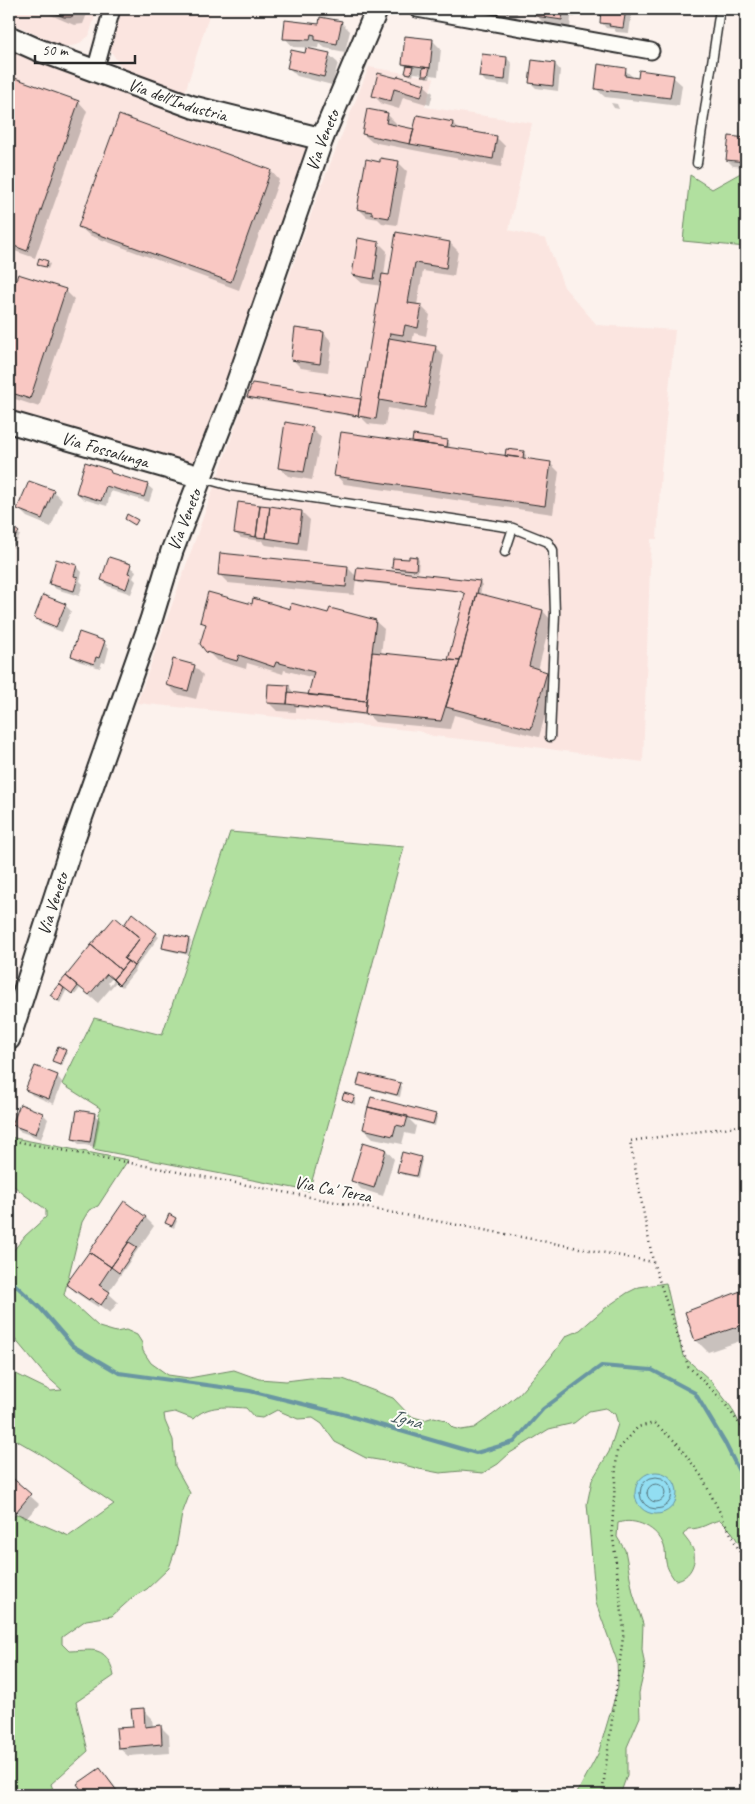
<svg xmlns="http://www.w3.org/2000/svg" width="755" height="1804" viewBox="0 0 755 1804" font-family="Caveat,sans-serif">
<rect width="100%" height="100%" fill="#fcf2ed"/>
<filter id="ink" filterUnits="userSpaceOnUse"><feTurbulence type="fractalNoise" baseFrequency=".02" numOctaves="2"/><feDisplacementMap in="SourceGraphic" scale="10" xChannelSelector="R" yChannelSelector="G"/><feConvolveMatrix kernelMatrix="1 2 1 2 8 2 1 2 1" color-interpolation-filters="sRGB"/></filter>
<g filter="url(#ink)">
<path fill="#fbe5e0" d="M9,9H97L89,36L77,45L63,47L9,22Z
M121,9H211L185,92L131,81L110,50Z
M9,46L109,88L271,124L326,140L207,470L9,418Z
M369,67L434,78L425,107L532,123L509,230L546,239L564,287L597,325L675,330L661,470L657,539H651L643,762L535,747L433,736L418,731L137,703L319,192Z"/>
<path fill="#b1e09f" stroke="#6e8665" d="M746,170V247L683,241L690,175L712,189Z
M230,832L404,847L348,1055L309,1191L93,1149L100,1108L62,1084L94,1018L162,1035Z
M9,1137L128,1160L98,1206L89,1210L82,1222L64,1295L99,1327L116,1332L126,1330L137,1335L142,1343L143,1351L151,1363L168,1375L189,1378L234,1370L259,1379L286,1381L310,1378L343,1379L393,1398L410,1416L424,1420L434,1417L445,1420L453,1428L461,1430L474,1428L495,1413L519,1394L550,1358L566,1336L580,1330L604,1309L627,1293L639,1287L666,1283L683,1356L710,1380L731,1407L746,1436V1555L732,1532L720,1520C707,1523 703,1529 688,1529L683,1535C687,1540 693,1547 694,1553C696,1566 688,1579 675,1580C671,1575 667,1568 666,1562C665,1557 666,1551 664,1546C658,1528 635,1517 618,1523L617,1537L625,1550L633,1593L643,1624L642,1649L645,1667L639,1693L640,1717L627,1747V1775L620,1795H576L598,1754L618,1687L617,1661L596,1603L587,1504L592,1480L609,1452L618,1424L615,1414L605,1408L589,1411L574,1423L549,1429L510,1453L498,1464L483,1473L461,1471L440,1473L419,1469L397,1463L366,1458L335,1442L322,1424L313,1418L298,1419L277,1410L262,1418L254,1417L246,1408C227,1407 208,1404 193,1419L175,1412L164,1414L165,1421L173,1440L175,1466L190,1493L182,1514L176,1548L169,1568L147,1589L133,1597L112,1616L86,1620L62,1637V1644L69,1651C76,1651 92,1649 97,1651C108,1654 112,1666 114,1676L76,1702L88,1751L51,1784L55,1795H9V1519L18,1514L69,1536L114,1504L44,1456L9,1436V1373H14L51,1391L62,1390L44,1374L9,1332V1256L25,1236L46,1217V1210C41,1205 35,1202 29,1198C21,1193 17,1187 9,1183Z"/>
<path fill="#92def2" stroke="#6996a2" d="M635 1493a21 21 0 1 1 42 0a21 21 0 1 1-42 0Z"/>
<path fill="#0003" fill-rule="evenodd" d="M41,9H89L83,24L74,25L44,12Z
M480,9H518L516,20L489,19Z
M537,9H576L575,17H571L570,28L545,24L536,15Z
M603,9H629L632,11L629,33L616,32L614,29L606,28L601,22Z
M341,22L350,31L345,52L325,48L319,43L318,48L293,47L285,38L320,25Z
M432,40L441,49L438,76L431,75L430,78H426L423,74L414,73L413,76L409,75L406,72L407,68L403,64Z
M306,55H329L338,63L332,85L297,76L288,67Z
M483,56L507,58L512,64L510,85L486,82L481,77Z
M555,64L560,70L558,91L536,88L531,83Z
M625,70L634,78L639,79L673,77L682,85L679,106L605,97L596,89Z
M379,74L424,85L433,93L430,105L403,97L399,109L382,104L373,95Z
M9,78L79,102L87,111L35,258L9,249Z
M611,103L617,104L619,109L614,108Z
M387,114L396,123L395,127L415,131L453,123L459,130L496,137L505,146L501,167L372,142L363,134Z
M120,117L271,171L279,180L239,290L89,235L80,227Z
M730,137L746,139V167L733,166L727,160Z
M398,162L407,171L397,225L382,223L378,219L367,217L358,208L381,163Z
M379,243L387,251L384,276L390,277L450,243L458,251L454,276L423,271L417,305L421,306L430,315L426,336L414,333L412,343L435,347L444,356L433,416L388,408L385,426L368,424L362,418L250,399L248,397L362,402L382,286L362,283L353,275Z
M47,262L50,264L48,269L39,264Z
M18,275L65,290L74,299L39,407L9,397V305Z
M9,277L14,282L9,297Z
M324,333L332,342L328,372L301,368L292,359Z
M312,428L321,437L312,480L288,476L279,467Z
M414,437L447,441L450,444L449,449L506,457L523,452L526,455L525,460L550,463L559,472L553,514L344,484L336,475L413,444Z
M110,471L114,475L147,485L153,490L149,502L111,491L107,506L83,499L77,493Z
M53,491L62,500L51,527L27,517L19,509Z
M302,512L310,520L306,551L266,545L261,540V541L241,538L235,533Z
M9,526L20,535L14,548L9,545V536L18,539L9,532Z
M417,558L419,560L418,572L396,570L394,567Z
M57,561L77,567L82,572L80,581L83,584L79,596L56,589L50,583Z
M130,566L136,571L133,578L136,581L131,594L108,586L102,580Z
M348,568L357,577L358,569L480,582L482,585L480,595L543,611L551,620L538,670L546,673L555,681L539,737L454,715L450,729L375,722L369,716L296,707V712L277,711L268,702L288,686L296,695L312,696L314,678L284,670L283,674L247,663L246,669L216,660L207,651V626L202,621L253,606L375,621L384,629L381,654L451,661L467,595L464,592L359,582L356,579L354,595L228,583L219,574Z
M9,596L13,600L9,610Z
M65,605L71,611L62,632L41,624L35,618Z
M104,642L109,648L105,663L102,662L100,668L78,661L72,655Z
M194,666L203,675L196,699L176,694L168,685Z
M132,914L159,937L134,970L135,971L122,987L116,982L98,1003L80,988L75,995L67,989L60,1003L52,995L115,919L124,926ZM127,960L129,962L110,985L108,983Z
M188,939L191,941L188,955L166,950L163,948Z
M65,1051L67,1053L62,1066L56,1063L53,1061Z
M57,1076L62,1082L54,1104L32,1095L27,1089Z
M400,1084L402,1087L400,1097L361,1087L358,1085Z
M354,1097L356,1100L355,1105L343,1099Z
M21,1106L43,1114L48,1119L41,1139L19,1131L14,1125Z
M369,1107L435,1115L437,1117L435,1126L409,1119L416,1126L414,1135L405,1133L402,1144L373,1138L364,1129Z
M94,1114L100,1120L95,1147L79,1144L73,1139Z
M364,1143L386,1150L394,1159L383,1196L361,1189L353,1180Z
M420,1158L422,1160L418,1178L401,1174L399,1171Z
M145,1217L154,1226L108,1293L118,1302L110,1313L99,1305L98,1307L76,1293L68,1284Z
M175,1219L177,1221L174,1228L166,1223Z
M746,1290V1339L708,1352L696,1340L687,1312Z
M9,1477L39,1504L25,1520L9,1505Z
M143,1709L152,1718L153,1727L160,1726L169,1735L170,1753L128,1756L119,1748L134,1728Z
M100,1770L108,1778L121,1795H87L79,1784Z"/>
<g fill="none" stroke-linecap="round" stroke-linejoin="round">
<path stroke="#54737b" stroke-width="1" d="M640 1493a16 16 0 1 1 32 0a16 16 0 1 1-32 0Z
M647 1493a9 9 0 1 1 18 0a9 9 0 1 1-18 0Z"/>
<path stroke="#6996a2" stroke-width="4" d="M9,1279L40,1308L73,1346L119,1373L250,1391L339,1413L476,1453L514,1442L543,1409L601,1366L652,1370L695,1393L725,1443L746,1485"/>
</g>
<path fill="#f9c8c3" stroke="#2b2b2b" d="M46,9H77L74,15L71,17H64Z
M479,9H508V12L498,10V14L479,10Z
M535,9H563L562,20L535,16Z
M563,9H573V15L562,14Z
M601,9H626L623,28L609,26L610,24L600,23Z
M320,17L342,21L337,44L315,40V35L311,34L310,40L283,39L285,20L319,24Z
M405,36L433,39L430,68L402,64Z
M306,48L330,53L324,77L287,68L291,50L305,53Z
M482,54L507,57L505,80L479,77Z
M532,60L555,63L553,86L529,83Z
M598,64L626,68L625,76L638,78L639,70L674,75L670,98L595,89Z
M407,65L413,66L411,74L405,73Z
M423,67L430,68L428,76H422Z
M378,73L397,78L398,76L425,84L421,97L394,89L391,101L372,96Z
M9,76L79,101L27,251L9,244Z
M367,109L388,113L386,123L414,129L410,144L362,134Z
M119,115L271,170L231,282L78,227Z
M417,115L453,122L452,128L497,136L493,159L410,144Z
M729,136L746,138V162L726,160Z
M380,158L399,161L389,218L372,215V212L357,209L366,159L380,162Z
M396,232L450,242L446,268L415,263L408,303L422,305L418,328L405,325L403,335L390,333L376,419L358,416L382,274L389,275Z
M358,238L379,242L374,279L352,275Z
M39,258L48,261L46,267L37,265Z
M18,274L66,289L30,399L9,392V301Z
M295,328L324,332L320,364L291,360Z
M389,338L436,346L425,408L379,400Z
M252,383L361,399L358,416L247,397Z
M285,422L313,427L304,472L278,468Z
M341,432L551,462L545,506L334,476Z
M413,435L448,440L447,447L412,442Z
M506,449L524,451L523,458L505,456Z
M85,462L110,470L111,473L148,484L144,497L106,486L101,501L76,493Z
M29,481L54,490L42,519L17,509Z
M238,502L260,505L256,537L234,533Z
M260,505L270,506L266,538L256,537Z
M270,506L302,511L298,543L266,538Z
M127,514L138,520L135,525L125,519Z
M9,524L19,532L15,537L9,532Z
M9,534L15,537L11,546L9,545Z
M220,553L348,566L346,587L218,575Z
M409,556L417,557L416,570L392,568L393,558L409,559Z
M109,557L131,564L128,573L131,574L126,589L101,580Z
M56,559L77,565L74,576L78,577L74,591L49,584Z
M357,567L480,581L460,661L448,660L465,594L460,591L355,580Z
M208,592L252,604L253,598L290,609L291,603L328,613L330,608L376,620L366,701L308,695L314,672L276,662L274,667L239,655L237,661L206,652L200,644L206,624L200,622Z
M477,593L543,610L529,666L547,672L531,729L446,707L460,661Z
M43,595L66,604L56,627L34,618Z
M79,632L105,641L99,658L96,657L94,664L71,656Z
M372,652L460,661L441,721L365,714Z
M173,659L195,665L188,691L166,685Z
M268,684L289,685L287,704L267,703Z
M288,692L366,701L365,714L287,704Z
M132,913L157,933L134,966L124,959L140,938L124,925Z
M115,917L140,938L124,959L128,961L121,970L91,945Z
M165,933L189,938L186,953L162,948Z
M91,945L121,970L113,979L107,974L89,995L66,976Z
M128,961L134,966L119,985L113,979Z
M66,976L78,986L72,994L59,984Z
M59,984L64,988L58,1001L50,995Z
M58,1046L66,1050L60,1064L52,1061Z
M35,1066L58,1075L49,1099L25,1090Z
M360,1073L401,1083L397,1095L357,1085Z
M344,1093L355,1096L352,1103L342,1099Z
M371,1097L436,1114L433,1124L368,1107Z
M20,1104L43,1113L36,1134L12,1125Z
M368,1107L408,1116L405,1127L396,1125L393,1136L363,1129Z
M77,1110L95,1113L90,1142L72,1139Z
M363,1142L386,1149L374,1188L351,1181Z
M402,1152L421,1157L416,1176L397,1172Z
M124,1201L146,1217L111,1267L89,1252Z
M169,1214L176,1218L172,1226L165,1223Z
M129,1242L137,1247L119,1273L111,1267Z
M89,1252L111,1267L99,1285L110,1292L101,1305L90,1298L89,1300L66,1284Z
M746,1289V1324L695,1341L685,1312Z
M9,1475L31,1494L16,1512L9,1506Z
M144,1708L145,1727L161,1725L162,1744L118,1748L116,1728L133,1727L131,1709Z
M100,1768L120,1795H85L77,1784Z"/>
<g fill="none" stroke-linecap="round" stroke-linejoin="round">
<defs>
<path id="lane" d="M697,163L720,9
M202,478L231,486L513,528L505,552
M513,528L548,542L553,550L555,613L550,737"/>
<path id="street" d="M417,9L651,51
M95,71L112,9"/>
<g id="secondary">
<path id="s1" d="M9,37L36,49L193,107L322,139"/>
<path id="s2" d="M9,422L200,477"/>
<path id="s3" d="M9,1039L72,844L151,620L172,551L234,392L322,139L377,9"/>
</g>
</defs>
<use href="#lane" stroke="#2b2b2b" stroke-width="11"/>
<use href="#street" stroke="#2b2b2b" stroke-width="19"/>
<use href="#secondary" stroke="#2b2b2b" stroke-width="25"/>
<path stroke="#2b2b2b" stroke-width="2.5" stroke-dasharray="1 4" stroke-linecap="butt" d="M746,1125L630,1141L653,1262L688,1366L723,1401L746,1433
M9,1140L653,1262
M602,1795L624,1630L612,1529L617,1451L638,1427L654,1423L677,1443L702,1477L746,1564"/>
<use href="#lane" stroke="#fdfcf7" stroke-width="8"/>
<use href="#street" stroke="#fdfcf7" stroke-width="15"/>
<use href="#secondary" stroke="#fdfcf7" stroke-width="21"/>
</g>
</g>
<g text-anchor="middle" dominant-baseline="central" stroke-width="4" stroke-linejoin="round" paint-order="stroke">
<g font-size="18" fill="#2b2b2b" stroke="#fdfcf7">
<text stroke="none"><textPath href="#s1" startOffset="180">Via dell'Industria</textPath></text>
<text stroke="none"><textPath href="#s3" startOffset="952">Via Veneto</textPath></text>
<text stroke="none"><textPath href="#s2" startOffset="100">Via Fossalunga</textPath></text>
<text stroke="none"><textPath href="#s3" startOffset="548">Via Veneto</textPath></text>
<text stroke="none"><textPath href="#s3" startOffset="142">Via Veneto</textPath></text>
<text transform="translate(333 1189) rotate(11)">Via Ca' Terza</text>
</g>
<g font-size="19" font-style="italic" fill="#45585d" stroke="#fdfcf7">
<text transform="translate(406 1419) rotate(15)">Igna</text>
</g>
</g>
<rect width="755" height="1804" fill="none" stroke="#fdfcf7" stroke-width="30"/>
<rect x="15" y="15" width="725" height="1774" fill="none" stroke="#2b2b2b" stroke-width="2" filter="url(#ink)"/>
<path d="M35 55v8h100v-8" fill="none" stroke="#2b2b2b" stroke-width="2.5"/>
<text x="42" y="55" font-size="15" fill="#2b2b2b" stroke="#fdfcf7" stroke-width="4" paint-order="stroke">50 m</text>
</svg>
